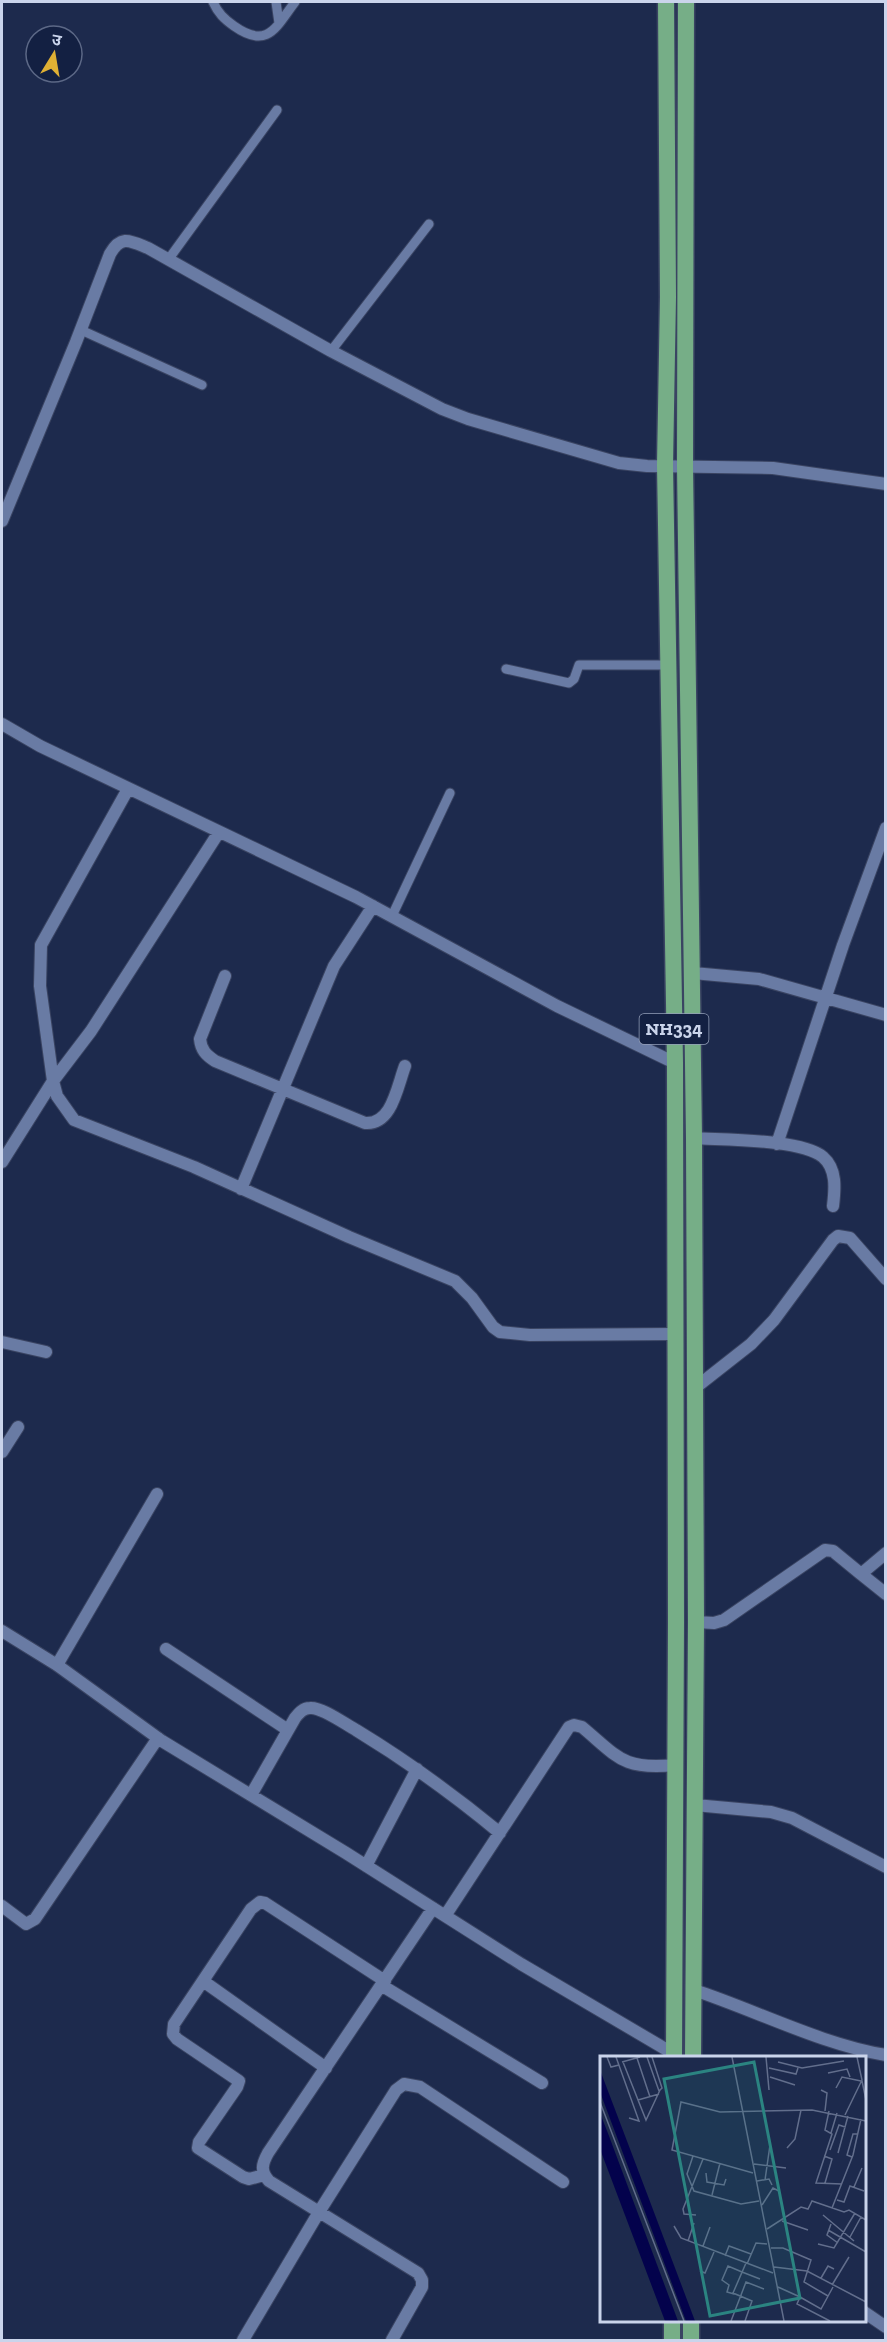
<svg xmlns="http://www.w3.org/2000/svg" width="887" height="2342" viewBox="0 0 887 2342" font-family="'Zilla Slab','Noto Sans Devanagari',serif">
<rect width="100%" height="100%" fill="#1d2a4d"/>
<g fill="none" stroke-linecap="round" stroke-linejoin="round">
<defs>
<path id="service" d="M213,2C218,13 224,19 234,26C268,50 276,27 295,2
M276,2L279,23
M168,260L277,110
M81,330L202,385
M331,351L429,224
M506,669L569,683L574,679L579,665H667
M392,916L450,793"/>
<path id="minor" d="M2,521L76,342L110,254C121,234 131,241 148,248L331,351L442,409L468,419L619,463L647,466L773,468L886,484
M2,724L40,746L356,897L557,1006L675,1063
M128,789L41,945L40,986L53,1081L57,1096L74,1120L194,1167L349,1237L455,1281L472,1298L493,1327L500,1332L530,1335L675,1334
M693,973L759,979L886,1015
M225,976L200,1039C201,1050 206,1055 215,1061L365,1123C392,1125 397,1087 405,1066
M694,1138C724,1140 802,1139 823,1157C837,1169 835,1189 833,1206
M777,1144L843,945L886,828
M2,1162L53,1081L91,1031L219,832
M241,1189L334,966L373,906
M2,1342L46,1352
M695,1388L751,1344L774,1320L833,1240L838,1236L850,1238L886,1279
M2,1452L18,1427
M861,1574L886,1594
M696,1622L714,1623L724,1620L825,1550L833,1551L861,1574L886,1553
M2,1631L57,1665L162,1741L346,1853L521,1964L674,2054
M166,1649L288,1730
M57,1665L157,1494
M251,1795L295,1718C299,1713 303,1708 310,1708C322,1707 345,1724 356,1730C407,1761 454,1795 500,1833
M695,1805L771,1812L792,1818L886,1867
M366,1866L417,1769
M2,1906L26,1924L35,1919L158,1738
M445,1916L569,1727L574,1725L582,1727C619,1758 623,1770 675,1765
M203,1981L326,2068
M381,1985L542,2083
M694,1990C755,2010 823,2045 886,2055
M264,2175L249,2179L243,2177L198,2148L199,2142L237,2087L239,2081L177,2039L173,2034L174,2024L251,1909L260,1902L265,1903L385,1981
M864,2312L886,2327
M243,2340L319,2212L396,2090L404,2084L420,2087L563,2182
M392,2340L422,2287V2280L418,2273L269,2181C260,2171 262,2164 268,2153L433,1908"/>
<path id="trunk" d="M666,2L668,297L665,465L675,1063L676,1622L674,2057
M686,2L685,466L694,1138L696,1622L693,2057
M672,2340V2320
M691,2340V2320"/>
</defs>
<use href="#service" stroke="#3a4462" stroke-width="11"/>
<use href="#minor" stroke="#3a4462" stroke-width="14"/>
<use href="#trunk" stroke="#3a4462" stroke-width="19"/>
<use href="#service" stroke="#697ba4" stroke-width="9"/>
<use href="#minor" stroke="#697ba4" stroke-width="12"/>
<use href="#trunk" stroke="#76ae87" stroke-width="16"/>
</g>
<g text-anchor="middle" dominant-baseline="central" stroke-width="6" stroke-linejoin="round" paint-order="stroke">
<rect fill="#132042" stroke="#939eb8" stroke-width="1.5" x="639.5" y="1014" width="69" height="30" rx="4.5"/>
<g font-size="18" font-weight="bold" fill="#cad4eb">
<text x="674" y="1029">NH334</text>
</g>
</g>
<g transform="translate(600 2056)">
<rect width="266" height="266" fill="#1d2a4d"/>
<path d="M0,14L49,143L95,265H86L0,36ZM0,57L9,80L78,265H65L0,93Z" fill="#03024c"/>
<path fill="none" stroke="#626e8c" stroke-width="1.5" d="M7,1L11,11L19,9M16,1L39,65L29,62M47,1L59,35L62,32L52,1M132,1L184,265M166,1L169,34M37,2L50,41M22,6L40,1M23,6L46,64L60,34M178,6L202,12L244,5M169,12L196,18L198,12M228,17L247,13L250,21M170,21L195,29M262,25L266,44M236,32L242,21L261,25M221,34L227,37L225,55M38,44L59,38M0,46L84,265M229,55L225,74L232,78L216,127L242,128M245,59L262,24L257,1M231,77L237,57M187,92L195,83L201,54M230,94L239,69L245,71L248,60M238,97L245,71M93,100L87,118L94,135L141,148L159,145M224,100L232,103L225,127M252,101L247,99L253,78H257M154,108L186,112M106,117L107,126L124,129L126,123M153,117L72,94L81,46L120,56L212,54L266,65M165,124L170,89M157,125L169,123L172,129M254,131L262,112M112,139L120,107M237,144L244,146L250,130L264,135M162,149L173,132L179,135M232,152L253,99L261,63M96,159L84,158L83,153L103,103M223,159L254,185M182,165L208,174M231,168L227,179L238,187M74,170L81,182L173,217M167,173L201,151L208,153L212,145L244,156L249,154L266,164M228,174L266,196M250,181L261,161M88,185L94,167M218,188L234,192L255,157M103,190L110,171M171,192H183L211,204L204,226L228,240M125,200L129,190L151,198M147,208L156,187L167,188M174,211L207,215L266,246M100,215L105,217L114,196M142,216L160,223M221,222L228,210L234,213M232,229L249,201M178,231L200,241L197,248L230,265M134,238L127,236L129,229L122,224L128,210L142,216M200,241L221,253L233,231M131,265L146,226L164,233M145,265L152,245L133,237L146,207"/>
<path fill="#2b8481" fill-opacity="0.15" stroke="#2b8481" stroke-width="3" d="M154,6L200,242L110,260L64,23Z"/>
<rect width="266" height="266" fill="none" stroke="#cad4eb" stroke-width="3"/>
</g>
<rect width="887" height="2342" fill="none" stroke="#cad4eb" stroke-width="6"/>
<g transform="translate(54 54) rotate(11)"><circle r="28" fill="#132042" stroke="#5c6886" stroke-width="1.5"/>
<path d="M0-4.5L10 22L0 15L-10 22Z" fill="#dfb034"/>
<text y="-9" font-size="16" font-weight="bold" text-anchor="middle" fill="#cad4eb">उ</text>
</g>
</svg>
